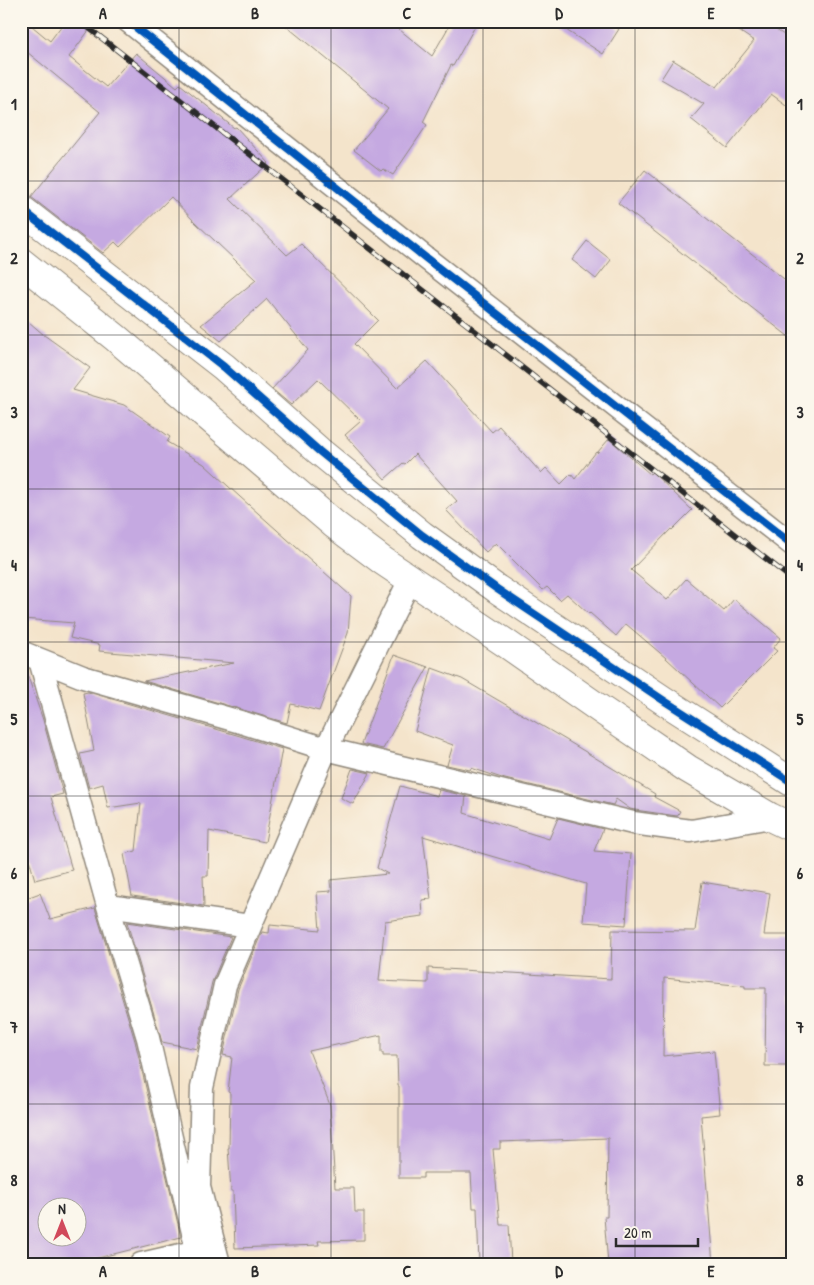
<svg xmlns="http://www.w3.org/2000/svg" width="814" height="1285" viewBox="0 0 814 1285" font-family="'Patrick Hand',sans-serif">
<rect width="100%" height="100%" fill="#fbf7ec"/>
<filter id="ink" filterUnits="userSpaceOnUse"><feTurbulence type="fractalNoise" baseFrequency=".02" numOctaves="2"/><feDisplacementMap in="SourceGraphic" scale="10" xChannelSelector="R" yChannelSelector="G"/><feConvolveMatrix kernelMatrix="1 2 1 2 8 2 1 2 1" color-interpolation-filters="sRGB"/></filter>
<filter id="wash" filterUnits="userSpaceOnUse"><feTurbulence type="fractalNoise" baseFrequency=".0096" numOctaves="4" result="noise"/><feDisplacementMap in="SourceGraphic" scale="20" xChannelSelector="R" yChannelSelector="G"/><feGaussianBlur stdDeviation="1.12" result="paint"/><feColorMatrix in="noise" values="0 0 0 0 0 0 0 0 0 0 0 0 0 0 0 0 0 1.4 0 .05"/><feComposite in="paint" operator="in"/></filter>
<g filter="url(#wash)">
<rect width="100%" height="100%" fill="#f4e4cb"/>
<g id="blocks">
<path fill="#c5a9e1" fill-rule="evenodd" d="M21,21H26L50,41L65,21H96L69,57L106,87L136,53L177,87L180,84L234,128L236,127L269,163L230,199L287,255L301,244L378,320L354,344L397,388L427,361L492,432L499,426L541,473L546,468L561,484L571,474L575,479L596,452L597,453L609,439L650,474L652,472L692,510L672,530L671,529L631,570L667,600L686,579L724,611L734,599L781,638L773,648L777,651L720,708L666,658L626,624L616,636L590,613L589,614L567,594L560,600L547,587L543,590L496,543L486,552L446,510L457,501L415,454L405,464L403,463L385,479L345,435L361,421L318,379L291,405L272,389L308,350L267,299L221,341L201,325L256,280L195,222L171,197L120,247L115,242L103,253L31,197L100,112L21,47Z
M280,21H389L432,56L452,21H478L453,66L451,65L423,122L427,125L393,175L383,169L381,171L354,150L388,109Z
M552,21H606L619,29L603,54Z
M724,21H763L793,41V110L771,94L727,148L691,119L704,104L661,79L673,60L717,87L754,41Z
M645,170L793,286V340L618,203Z
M587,241L611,260L596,279L572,260Z
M21,315L44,335L90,368L73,390L124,405L170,437L167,442L204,464L240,497L351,596L348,633L319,711L291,704L287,723L144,681L234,663L99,651L100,645L70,638L74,623L23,619L25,578H21Z
M394,655L428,667L383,749L361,744Z
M21,668H25L43,720L63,794L51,797L72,870L35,880L21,832Z
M432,668L462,679L566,740L655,794L654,797L680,811L677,816L635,810L630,809L616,799L613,805L505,779L471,768L470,770L447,765L453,745L415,731Z
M88,692L240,736L282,749L265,842L209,831L208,876H203L204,906L132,896L124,854L136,851L141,803L108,808L103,784L89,788L80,754L94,751L83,693Z
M352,769L370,773L353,804L341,798Z
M400,786L437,796L439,790L466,796L464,813L549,839L558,818L603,829L594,851L631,854L626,925L583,922L586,884L423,836L431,899L422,900L423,916L385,921L379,981L428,983V968L611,979L612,930L695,931L702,882L770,893L764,935H793V1066H765L766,988H745V986L664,978L663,1056L714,1051L720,1114L701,1116L713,1264H608L604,1217H607L608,1138L500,1142V1149H493L500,1225H509L511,1264H479L477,1208H473L471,1173H423V1178H399V1086H398L397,1056H383V1053H381V1035L309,1051L330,1105L335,1188H354L355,1212H364V1240L318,1241L319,1245L235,1248L233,1191H231L228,1148H229L230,1093L228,1092L232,1057L223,1055L238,989L262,932L269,933L270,925L320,930L317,892L331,891L330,880L388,874L377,868Z
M40,893L50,919L95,908L135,1041L181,1237L74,1264H21V900ZM48,1208H78V1238H48Z
M127,922L231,937L212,982L197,1049L162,1042Z"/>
</g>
</g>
<g filter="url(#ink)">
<use href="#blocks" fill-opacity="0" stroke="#90887b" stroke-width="1"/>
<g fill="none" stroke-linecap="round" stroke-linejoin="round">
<defs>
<path id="minor" d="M128,21L427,259L793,545
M21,652L83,677L244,723L326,749L633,823L691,831L770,817
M40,660L108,906L148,1038L197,1250
M108,906L250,926
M141,1264L211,1248
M219,1264L199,1187L202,1088L225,985L326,749L410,580"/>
<path id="tertiary" d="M21,209L224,367L319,451L422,535L497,589L663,700L793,783
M21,262L116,338L335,525L383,561L504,642L600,709L688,769L770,817L793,828"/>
</defs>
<use href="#minor" stroke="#90887b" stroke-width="25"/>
<use href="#tertiary" stroke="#90887b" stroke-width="30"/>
<use href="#minor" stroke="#fff" stroke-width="22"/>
<use href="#tertiary" stroke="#fff" stroke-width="28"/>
<defs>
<path id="rail" d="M80,21L793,580"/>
</defs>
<use href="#rail" stroke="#2b2b2b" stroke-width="5.5"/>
<use href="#rail" stroke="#fbf7ec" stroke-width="4" stroke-dasharray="11" stroke-linecap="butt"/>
<defs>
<path id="cycleway" d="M128,21L427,259L793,545
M21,209L224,367L319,451L422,535L497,589L663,700L793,783"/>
</defs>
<use href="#cycleway" stroke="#fbf7ec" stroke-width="11"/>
<use href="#cycleway" stroke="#0057b8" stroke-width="8"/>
</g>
</g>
<path fill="none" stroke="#2b2b2b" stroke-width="1" stroke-opacity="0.55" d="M179,21V1264M331,21V1264M483,21V1264M635,21V1264M21,181H793M21,335H793M21,489H793M21,642H793M21,796H793M21,950H793M21,1104H793"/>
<rect width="814" height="1285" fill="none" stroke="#fbf7ec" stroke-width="55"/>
<g transform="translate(62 1222)"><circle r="24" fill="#fbf7ec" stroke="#a8a59f"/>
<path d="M0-4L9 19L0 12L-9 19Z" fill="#d1495b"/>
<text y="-8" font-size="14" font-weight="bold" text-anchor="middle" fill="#2b2b2b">N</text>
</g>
<path d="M616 1238v8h82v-8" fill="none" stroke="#2b2b2b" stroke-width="2.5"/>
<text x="624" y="1238" font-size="15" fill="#2b2b2b" stroke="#fbf7ec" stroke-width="4" paint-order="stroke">20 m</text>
<rect x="28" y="28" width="758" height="1230" fill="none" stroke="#2b2b2b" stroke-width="2"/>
<g font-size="16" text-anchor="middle" font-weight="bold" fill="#2b2b2b">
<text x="103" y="19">A</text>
<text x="255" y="19">B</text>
<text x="407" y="19">C</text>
<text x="559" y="19">D</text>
<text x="711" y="19">E</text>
<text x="14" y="110">1</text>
<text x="800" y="110">1</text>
<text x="14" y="264">2</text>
<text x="800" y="264">2</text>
<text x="14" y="418">3</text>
<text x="800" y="418">3</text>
<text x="14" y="571">4</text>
<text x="800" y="571">4</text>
<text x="14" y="725">5</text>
<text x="800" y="725">5</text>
<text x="14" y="879">6</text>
<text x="800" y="879">6</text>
<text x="14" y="1033">7</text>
<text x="800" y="1033">7</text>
<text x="14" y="1186">8</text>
<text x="800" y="1186">8</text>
<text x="103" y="1277">A</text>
<text x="255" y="1277">B</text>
<text x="407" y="1277">C</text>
<text x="559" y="1277">D</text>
<text x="711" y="1277">E</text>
</g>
</svg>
